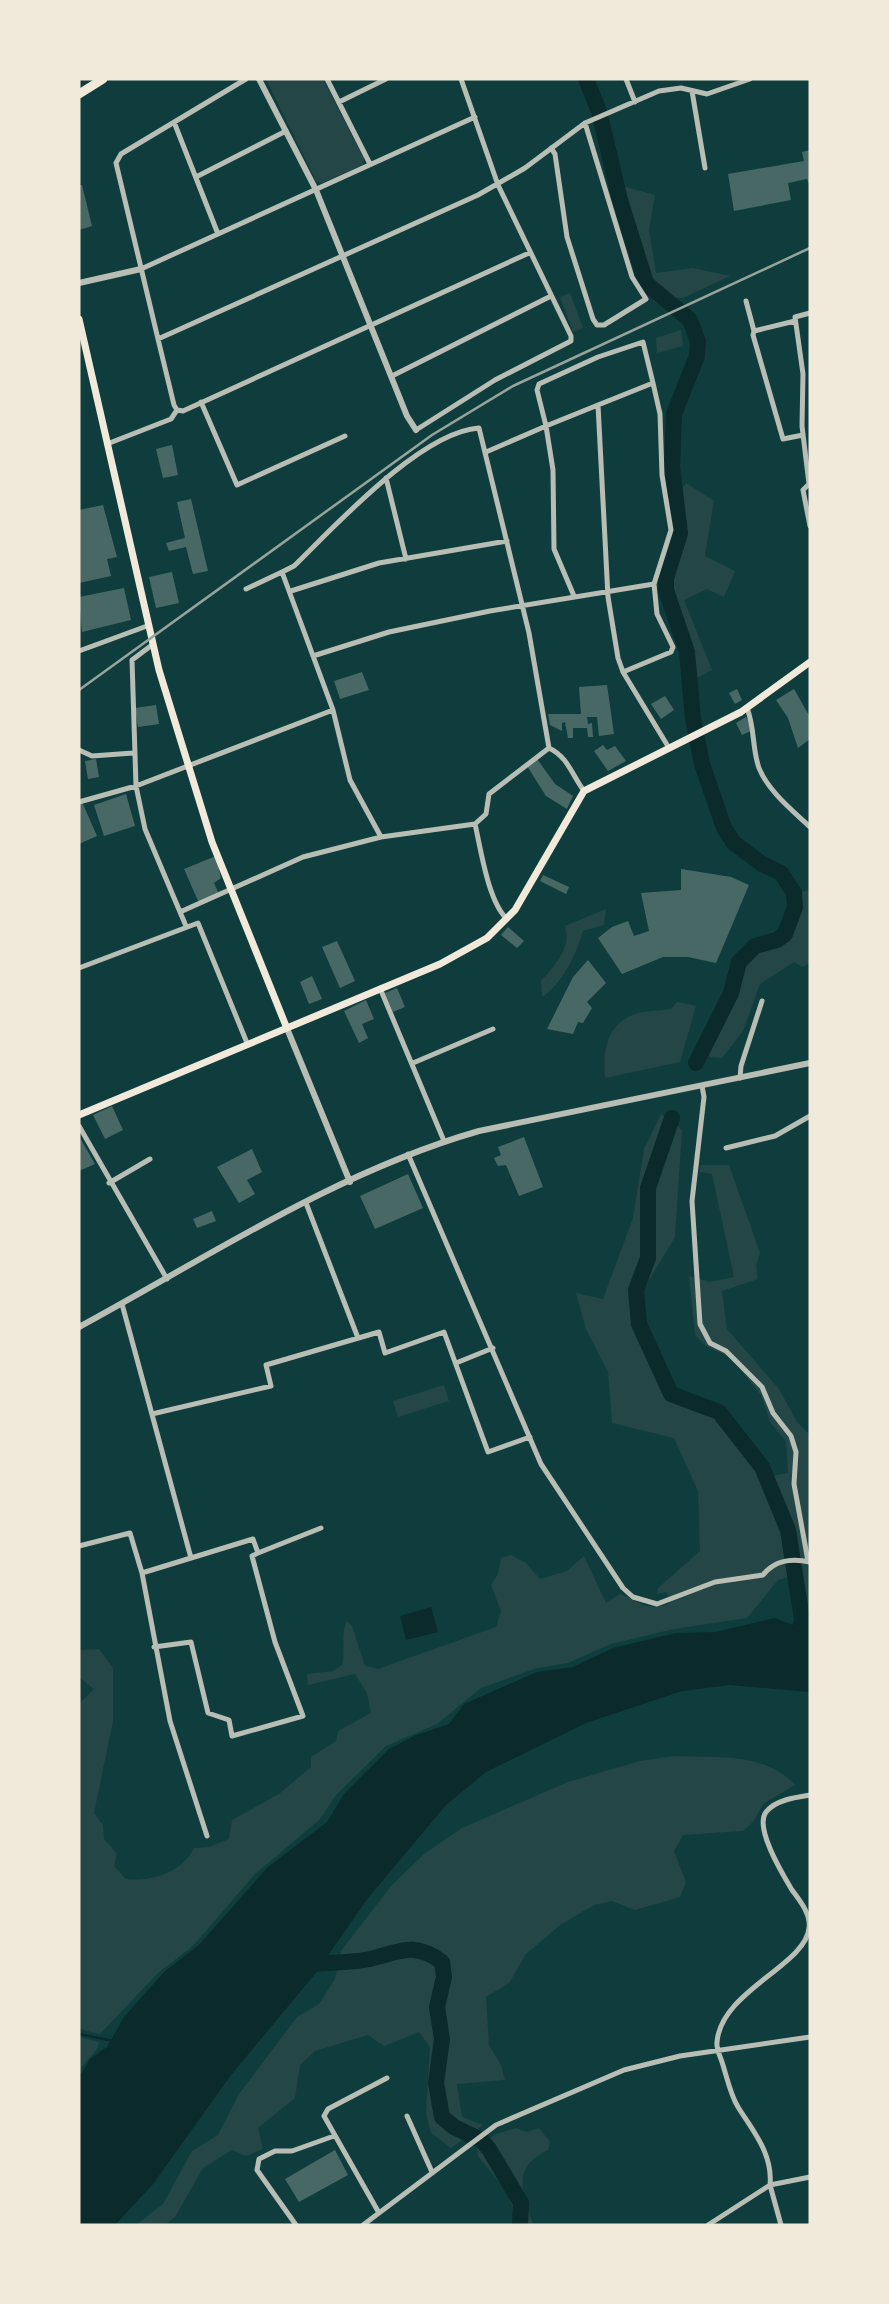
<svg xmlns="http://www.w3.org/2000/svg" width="889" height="2304" viewBox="0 0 889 2304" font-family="Georgia,serif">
<rect width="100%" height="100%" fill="#0f3d3e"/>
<path fill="#244646" d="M266,79H323L364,159L363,165L322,183L316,181Z
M622,186L655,195L649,230L656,273L693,268L730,276L683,298H673L658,291L649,274Z
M570,293L583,328L573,332L560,297Z
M681,330L683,346L657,353L656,338Z
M686,483L714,501L705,556L735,571L724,597L707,589L684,600L712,670L695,679L690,644L673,604L671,588L685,538L686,518L680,492Z
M810,890V963L803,967L794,962L760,984L743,1031L722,1058L710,1057L707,1047L733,988L740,962L752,950L787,935L801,906V892Z
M606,909L604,925L583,931C576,955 563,983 542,997L541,981C555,965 572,948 565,926Z
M677,1002L696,1006L680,1062L605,1078C602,1048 608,1019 643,1012C652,1010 661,1011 671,1009Z
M661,1114L682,1130L675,1237L643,1290L646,1323L677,1393L716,1414L753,1447L771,1476L788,1473L786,1441L770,1422L761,1395L731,1358L706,1346L695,1335L689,1276L710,1282L734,1277L712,1174L699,1172L701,1165H729L760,1253L756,1265L758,1279L722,1291L727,1329L779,1389L797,1422L810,1435V1615L804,1603L799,1574L778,1580L747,1618L674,1629L611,1644L568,1663L537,1668L481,1688L437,1724L386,1746L336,1795L319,1820L254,1875L193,1946L159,1972L100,2034L79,2029V1704L94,1689L79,1677V1650L99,1649L113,1668V1721L94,1813L103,1825L104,1839L117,1854L114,1866L126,1879C151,1882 182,1873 194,1848L209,1847L229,1839L232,1820L279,1794L311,1767V1757L336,1741L338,1731L371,1713L367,1693L355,1674L308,1685L307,1674L333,1671L342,1665C346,1650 340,1635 347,1621L352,1626L365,1666L378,1669L496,1627L501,1611L491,1585L498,1574L501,1558L511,1555L526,1563L540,1579L567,1571L584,1556L606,1603L620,1594C638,1601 649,1613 669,1603L667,1592L657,1594L658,1588L700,1551L698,1491L674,1438L612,1423L608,1372L586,1329L576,1293L603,1299L633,1218L644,1149Z
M444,1385L449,1401L398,1417L393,1401Z
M674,1756C715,1758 766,1752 795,1785L763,1804L754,1821L743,1831L683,1835L674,1851L686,1882L680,1897L635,1910L612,1901L594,1905L560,1925L526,1954L509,1983L486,1997L489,2045L501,2065L505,2080L457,2084L462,2117L483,2125L451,2148L431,2133L426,2114L430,2047L419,2032L384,2046L368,2035L315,2051L300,2065L295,2098L258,2128L263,2149L246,2156L232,2150L203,2168L175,2217L165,2225H136L163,2204L192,2151L218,2135L239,2094L297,2017L319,2004L335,1979L341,1951L391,1886L424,1854L462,1828L568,1782L640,1761Z
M79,2037L99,2042L97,2049L79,2070Z
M516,2128L527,2132L539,2128L550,2142L548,2150C509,2169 524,2192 533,2225H515C514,2194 496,2179 478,2156L477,2148L496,2134Z"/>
<path fill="#0a2a2b" d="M431,1607L438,1632L406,1640L400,1616Z
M774,1618L810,1631V1692L730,1685L682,1691L586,1723L486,1772L446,1805L368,1898L315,1974L231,2075L153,2184L115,2225H79V2077L90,2059L107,2047L124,2017L165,1971L199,1945L268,1867L327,1822L344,1794L389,1749L416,1735L449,1724L464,1704L537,1672L573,1667L613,1648L676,1633L716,1632Z"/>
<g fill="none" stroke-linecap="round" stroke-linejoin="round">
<path stroke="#0a2a2b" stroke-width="2.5" d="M79,2034L113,2041"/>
<path stroke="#0a2a2b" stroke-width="16" d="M586,79L599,111L620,200L646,283L690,320L698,342L697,356L674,414L672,467L680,533L666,578V590L687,652L693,719L702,764L724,828L734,843L762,864L781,873L794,893L795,907L785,934L777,940L755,946L739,962L731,993L696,1063
M672,1118L648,1188V1258L636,1290L639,1324L671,1394L719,1412L762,1467L788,1530L802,1619L797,1648
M304,1964C324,1963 350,1963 370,1959C400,1952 413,1941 442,1962L444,1977L437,2007L442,2039L436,2083L442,2117L454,2127L481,2140L489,2149L521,2203L520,2225"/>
</g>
<path fill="#486865" d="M810,150V187L807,179L788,183L791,200L734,211L728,174L804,161L802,152Z
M79,185H82L92,226L79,230Z
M172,445L178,475L163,478L156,449Z
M191,499L208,571L193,574L186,547L169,551L166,543L185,538L177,502Z
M103,505L117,557L107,559L111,576L79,583V510Z
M172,572L179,603L156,608L149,577Z
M124,588L131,620L82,632L79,597Z
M362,672L369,690L340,699L334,681Z
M607,685L614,734L599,736L597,717H587L588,724L592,723L593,737H588L587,728H573V738H568L565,722L562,723V731L550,725L548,714H581L579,687Z
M737,689L742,700L735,704L729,693Z
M794,689L810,717V739L798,748L788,718L776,700Z
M665,696L674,710L661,719L651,704Z
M156,705L159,724L138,727L135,708Z
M746,717L753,730L742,735L736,723Z
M603,745L607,750L615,746L626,761L608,771L594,751Z
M535,756L555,784L573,796L567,809L546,796L527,766Z
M96,759L99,777L88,779L85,761Z
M126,794L135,826L104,836L94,805Z
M82,802L97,836L79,844V803Z
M216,856L221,878L214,883L218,892L199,903L184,869Z
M681,869L731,877L749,885L716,963L688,957H663L622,974L598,938L612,927L628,921L634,936L649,931L641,893L681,890Z
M543,875L569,887L566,894L540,881Z
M508,927L524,941L517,948L501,935Z
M337,941L355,981L340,988L322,947Z
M588,960L606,983L587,1002L592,1008L583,1023L578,1022L573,1034L547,1029L573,977Z
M312,976L322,999L309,1004L300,982Z
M397,988L405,1007L393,1012L385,993Z
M366,1000L374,1019L362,1024L368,1038L359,1043L344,1011Z
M112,1106L123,1130L105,1139L93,1115Z
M79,1136L95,1164L79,1171Z
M524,1137L543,1187L519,1196L506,1165L498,1166L494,1158L501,1155L498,1147Z
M252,1149L262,1172L247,1180L255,1194L239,1203L217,1167Z
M408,1174L423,1208L375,1229L360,1196Z
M212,1211L216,1221L197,1228L193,1219Z
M335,2150L348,2175L299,2202L285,2179Z"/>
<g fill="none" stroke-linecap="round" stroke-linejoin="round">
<path stroke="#b8beb3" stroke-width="5" d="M246,79L121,154L116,163L158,339L478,195L525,168L585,123L659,91L681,88L707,94L750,79
M327,79L370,164
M626,79L635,102
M692,91L705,168
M339,102L386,79
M174,122L218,234
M551,148L555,154L567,237L593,319L597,325H604L646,299L632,277L585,123
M196,177L286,131
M141,269L475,117
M746,301L754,331
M810,313L795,317L803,374L802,426L809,484L803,490L810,526
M795,321L754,331L753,335L783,439L803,435
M158,339L174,405L177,410L183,411L529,253
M392,376L551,296
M653,383L660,414L662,475L671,530L654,584
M201,402L237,485L345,436
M416,430L495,380L571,341V336L498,185L461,79
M107,444L171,419L177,410
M486,452L546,426L537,390L539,384L598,357L643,342L653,383L598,405L608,597L618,658L623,672L669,748
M386,478L406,559
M246,589L282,572
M291,591L379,563L507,541
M574,596L554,549L553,470L546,426L598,405
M152,645L132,660L136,786L145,829L180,912
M79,651L147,626
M313,656L389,632L490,611L654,584L657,614L673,647L671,652L623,672
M747,708C755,728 752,749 759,768C768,791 793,811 810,827
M333,710L350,780L381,837
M79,750L92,756L133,753
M79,802L136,786L333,710L282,572L294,566C336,525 421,432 479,428L529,633L549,748C568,757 572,775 584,791
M475,824L486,814L489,794L549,748
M186,926L180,912L303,857L381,837L475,824C481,850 488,901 507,919
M79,968L198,923L247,1043
M380,988L444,1141
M413,1063L493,1029
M740,1078L741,1066L762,1001
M702,1086L704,1097L692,1201L700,1324L710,1343L726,1351L762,1387L773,1413L791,1436L796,1452L794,1484L808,1561
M79,1126L167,1279
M726,1148L775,1136L810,1116
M408,1154L541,1464L623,1588L633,1597L657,1604L715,1582L763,1575C775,1560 791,1558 810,1562
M109,1183L150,1159
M306,1203L358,1338
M122,1304L191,1558
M456,1363L493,1348
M152,1414L271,1386L266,1365L379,1332L385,1353L444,1332L488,1452L530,1437
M79,1546L130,1533L142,1573
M258,1553L321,1528
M154,1647L191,1642L208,1713L229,1720L232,1736L303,1716L275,1642L252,1556L258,1553L253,1539L142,1573L170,1721L207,1836
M407,2116L432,2172
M379,2213L324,2116L328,2109L387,2078
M296,2225L257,2170L259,2159L275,2151H292L334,2136
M363,2225L496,2125L624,2070L680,2056L810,2037
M708,2225L770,2185C773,2154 753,2131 738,2107C730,2094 727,2077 722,2062C720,2056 716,2048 717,2042C721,1991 806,1965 809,1928C811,1914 800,1901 792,1890C783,1875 754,1828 766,1812C775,1800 797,1797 810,1795
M781,2225L770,2185L810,2177"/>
<path stroke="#b8beb3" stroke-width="6" d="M259,79L316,190L407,416L416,430
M79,283L141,269
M286,1026L350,1182
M79,1327C208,1257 336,1172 479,1131L810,1063"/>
<path stroke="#f1e9da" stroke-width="7" d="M79,319L159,670L212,842L286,1026
M79,1115L440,964L487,938L515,910L584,791L741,712L810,662"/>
<path stroke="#f1e9da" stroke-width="9" d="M79,94L103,79"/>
<path stroke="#97a49c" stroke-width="2.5" d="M79,690L432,435L513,386L810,248"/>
</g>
<rect width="889" height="2304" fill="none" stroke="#f1e9da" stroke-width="161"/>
</svg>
